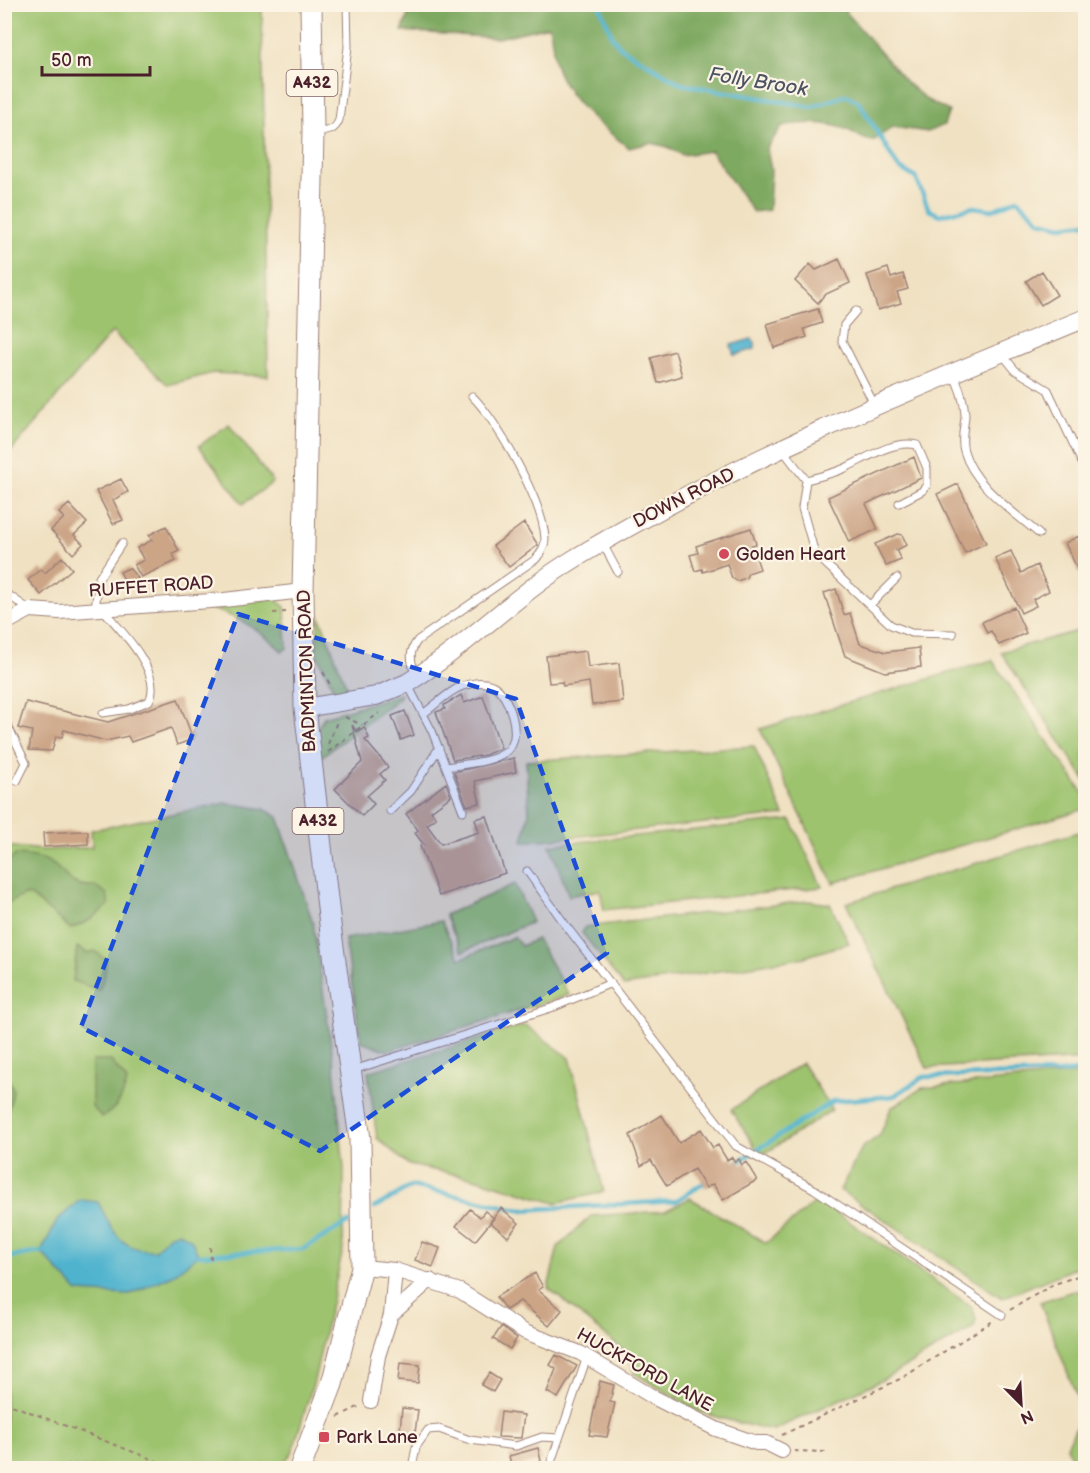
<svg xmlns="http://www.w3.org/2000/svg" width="1090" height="1473" viewBox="0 0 1090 1473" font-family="'Balsamiq Sans',sans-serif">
<rect width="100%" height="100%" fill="#fcf5e5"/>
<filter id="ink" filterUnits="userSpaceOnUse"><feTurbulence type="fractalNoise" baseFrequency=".0167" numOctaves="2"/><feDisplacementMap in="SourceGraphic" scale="12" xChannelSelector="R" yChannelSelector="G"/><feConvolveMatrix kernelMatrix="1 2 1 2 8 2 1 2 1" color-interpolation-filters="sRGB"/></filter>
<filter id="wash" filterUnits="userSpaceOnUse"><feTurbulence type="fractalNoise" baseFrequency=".008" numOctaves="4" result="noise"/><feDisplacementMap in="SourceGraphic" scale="24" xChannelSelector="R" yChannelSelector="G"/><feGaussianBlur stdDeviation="1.35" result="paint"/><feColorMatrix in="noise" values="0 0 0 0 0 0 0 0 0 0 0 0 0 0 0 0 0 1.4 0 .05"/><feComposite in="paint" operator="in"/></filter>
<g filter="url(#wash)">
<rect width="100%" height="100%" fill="#f0e1c2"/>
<path fill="#9dc36e" stroke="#74714c" stroke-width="1.5" d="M5,4L262,5L268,376L213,373L168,385L112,332L5,458Z
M229,424L273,482L243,504L199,446Z
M274,598L285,607L287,648L282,651C257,627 233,614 199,605Z
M319,615L349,693L336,694L316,652Z
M1085,629H1086L1085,780L1001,652Z
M992,660L1085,796V809L833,883L760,729Z
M401,694L399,698L317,760L316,731L324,717Z
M754,746L784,815L523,842L529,813L526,761Z
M226,803L264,809L278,817L313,923L334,1065L344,1169L343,1249L314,1381L292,1453L279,1468H5V846L44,850L92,847L91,830Z
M791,820L822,887L604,910L600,890L569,896L550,845Z
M1085,830V1059L927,1068L846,903Z
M515,884L532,922L462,952L445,915Z
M808,901L830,904L849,943L801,958L624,986L582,933L585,927Z
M441,921L460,959L514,937L521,946L537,939L569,995L388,1051L361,1041L345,939Z
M525,1025L570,1058L604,1192L555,1203L474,1178L409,1165L377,1138L368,1072Z
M802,1063L832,1110L761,1156L731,1110Z
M1085,1073V1264L1002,1298L840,1190L862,1148L880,1135L891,1108L922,1088Z
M690,1198L766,1243L818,1200L972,1307L976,1319L974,1327L882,1380L774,1430L747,1425L699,1412L634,1373L630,1356L548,1288L558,1247L591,1216L665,1211Z
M1085,1287V1468H1075L1067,1446L1080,1419L1079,1402L1040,1302Z"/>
<path fill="#7ea961" stroke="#646446" stroke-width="1.5" d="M412,4L840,5L907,83L927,100L949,111L944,125L928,132L893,127L873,141C863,140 861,137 852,132C831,121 805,122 782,126L767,148L771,170L769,210L753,212L711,151L682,155L668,147L651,143L629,148C601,126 565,99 555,63C552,51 553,38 549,26L498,38L402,31Z
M16,855C29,856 44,857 54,865C71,879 70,887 95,886L107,894L109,905L90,920L71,929L31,896L24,895L5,905V863Z
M77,947L87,953L95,951L106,960L105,975L99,990L73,981Z
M92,1061H111L127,1081C123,1098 117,1109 102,1117L92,1107Z
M4,1074C18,1089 12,1093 8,1111C6,1118 6,1125 5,1131Z"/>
<path fill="#4fb3ce" stroke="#4c697c" stroke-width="1.5" d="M751,339L755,343V349L734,355L731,345Z
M80,1200L98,1202C113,1230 119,1252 155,1250L168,1236L179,1232L191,1239L198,1255L173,1275L128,1295L78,1292L41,1252L58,1219Z"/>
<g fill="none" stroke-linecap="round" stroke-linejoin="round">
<path stroke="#4fb3ce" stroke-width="4.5" d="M599,4L613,38L620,47L681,84L812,107L846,95L859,102L898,167L916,178L929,210L940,215L974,207L993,210L1017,199L1040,221L1062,226L1086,223
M735,1164L833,1101L894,1096L923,1077L1059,1073L1086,1070
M374,1208L412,1186L520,1210L676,1201L707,1181
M198,1255L303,1249L349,1222
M4,1258L41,1252"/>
</g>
<g id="blocks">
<path fill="#cca486" d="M839,259L850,283L824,295L818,303L795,281L810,264L816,270Z
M888,268L891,278L903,274L908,289L897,292L901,303L878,310L867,275Z
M1042,271L1057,295L1041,305L1026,281Z
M818,309L822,323L804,329L807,337L774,348L767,324Z
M675,351L682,376L658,383L651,358Z
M914,457L921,478L866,504L878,529L849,542L828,497Z
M121,479L128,492L113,500L123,520L113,524L96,491Z
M958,484L986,543L965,553L937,494Z
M69,504L87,523L74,535L83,544L73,554L51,530L64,518L59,513Z
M524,523L538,545L509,567L493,546Z
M166,526L179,551L173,554L176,561L141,577L134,565L144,560L137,548L152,540L149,535Z
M751,528L756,544L752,545L760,569L748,573L746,578L737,581L732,578L727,564L703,572L702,569L695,571L690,555L698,553L696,546Z
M898,534L902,535L907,545L896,550L901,560L886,566L875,544Z
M1079,536L1086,550V587L1065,543Z
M1011,551L1021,573L1037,565L1049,591L1033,599L1036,606L1021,613L995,558Z
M62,557L72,569L41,595L28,580L41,569L45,573Z
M129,568L138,578L127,585L120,572Z
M836,589L844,615L850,613L860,644L886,652L919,648L921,667L885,672L845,656L824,593Z
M1014,607L1026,633L999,645L991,631L987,633L982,622Z
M586,651L588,667L619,663L623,702L592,705L589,682L563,686L562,682L549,683L546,656Z
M461,695L464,703L483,696L501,748L499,749L485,755L453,760L436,712L445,709L444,705Z
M178,699L193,739L177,745L171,728L131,742L128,736L106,741L64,730L62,737L56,736L52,751L29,750L32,731L18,728L26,702L108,722Z
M405,711L414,735L401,740L392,716Z
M352,725L357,732L364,727L369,738L365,740L388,767L380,774L385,780L367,796L374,804L362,816L335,789L362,762Z
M514,758L516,772L475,781L480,803L467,806L454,772Z
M446,783L451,796L431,811L436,818L427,825L441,844L479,832L475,819L487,816L505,873L439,896L420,846L424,845L415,833L418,830L406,814Z
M82,831H88V844L44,847L43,833Z
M662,1115L679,1143L701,1129L713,1148L718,1145L727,1160L732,1157L735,1162L739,1159L742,1165L746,1162L757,1180L723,1200L713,1184L706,1188L694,1169L667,1186L651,1160L641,1166L630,1135Z
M501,1208L519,1223L508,1237L490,1222Z
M470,1209L480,1217L485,1211L494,1218L475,1241L456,1226Z
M422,1242L440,1248L433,1267L415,1260Z
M535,1273L543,1287L538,1290L562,1310L549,1326L520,1301L506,1310L496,1297Z
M501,1327L517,1338L510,1349L493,1339Z
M556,1355L577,1366L558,1398L547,1392L556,1369L550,1365Z
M400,1363L420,1365L418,1383L398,1381Z
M489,1373L500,1380L493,1392L481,1385Z
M600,1381L614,1385L610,1402L615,1403L607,1437L589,1435Z
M402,1408L418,1410L415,1433L400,1431Z
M501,1412L524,1415L521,1438L498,1437Z
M538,1448L541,1461L512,1468L509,1456Z"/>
</g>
</g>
<g filter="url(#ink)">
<use href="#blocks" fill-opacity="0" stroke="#9d8076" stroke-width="1.5"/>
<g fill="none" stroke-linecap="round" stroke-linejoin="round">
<defs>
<path id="lane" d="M317,132C328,131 335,131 339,120L348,47L347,4
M856,311L844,325L842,341L874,404
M1002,354L1015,370L1048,390L1086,471
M953,373C959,387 964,399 965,414C965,426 960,438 964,451C974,486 1013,511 1039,534
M782,449L806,480L802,508L815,554L891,625L911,633L953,634
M806,480C818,477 831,474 843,469C864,460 893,439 917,445L927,468V485L922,491L899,503
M603,544L618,572
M4,592L30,610
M870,605L897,578
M95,609L99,578L122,543
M415,675C411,660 408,652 418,640L536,559C541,553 545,547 545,539C544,504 497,420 472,396
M408,685L432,731L463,811
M103,713L129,709L149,701C164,674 121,630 103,610
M423,714C437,704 452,687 470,684C477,682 486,682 492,685C509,692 523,737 508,750C494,763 464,764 446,767
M4,718L26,763L17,781
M390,811L411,791L439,748
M527,871L567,927L736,1146L814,1189L1002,1315
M353,1070L554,1007L611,983
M412,1468L416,1447L428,1430L439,1429L470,1440L516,1446L542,1437L559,1438
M549,1468L587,1357"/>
<path id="street" d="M4,624L30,610L59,612L224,600L303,591
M362,1267L395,1270L460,1291L525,1332L580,1353L653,1397L716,1429L756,1443H766L782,1451
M391,1315L430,1280
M371,1401L378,1356L391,1315L395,1270"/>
<path id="secondary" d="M305,708L376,696L407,683C466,647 515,595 574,559C735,461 912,389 1086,318"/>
<path id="primary" d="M300,1468L332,1384L362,1267L360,1139L331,933L305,708L303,591L313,132L311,4"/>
</defs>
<use href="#lane" stroke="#9d8076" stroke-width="9"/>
<use href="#street" stroke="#9d8076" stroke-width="16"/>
<use href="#secondary" stroke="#9d8076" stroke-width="20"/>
<use href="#primary" stroke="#9d8076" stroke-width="23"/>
<path stroke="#9d8076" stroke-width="2" stroke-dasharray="4.5 4.5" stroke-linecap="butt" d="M273,613L286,612
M323,672L332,688
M345,717L362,725
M328,744L338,719
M328,752L379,713
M210,1247L211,1260
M1010,1310L1052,1285L1086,1273
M4,1402L175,1468
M338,1417L360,1406
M782,1435L902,1378L993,1321
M794,1451L827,1452"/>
<use href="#lane" stroke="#fff" stroke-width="7"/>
<use href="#street" stroke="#fff" stroke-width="14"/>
<use href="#secondary" stroke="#fff" stroke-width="18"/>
<use href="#primary" stroke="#fff" stroke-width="21"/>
</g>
</g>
<path fill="#1d4ed8" fill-opacity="0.2" stroke="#1d4ed8" stroke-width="4.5" stroke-dasharray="12 8" stroke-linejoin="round" d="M238,614L516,699L607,953L320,1151L81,1027Z"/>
<g fill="#d1495b" stroke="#fcf5e5" stroke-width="2">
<circle cx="724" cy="554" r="6"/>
<rect x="318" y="1431" width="12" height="12" rx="3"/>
</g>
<g text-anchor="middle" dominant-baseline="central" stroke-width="4.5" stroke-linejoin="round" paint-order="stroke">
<g fill="#fcf5e5" stroke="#7f5f63" stroke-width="1.5">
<rect x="286.5" y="70" width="51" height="26" rx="4.5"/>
<rect x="292.5" y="808" width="51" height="26" rx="4.5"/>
</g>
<g font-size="16" font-weight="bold" fill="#4a1f2b">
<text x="312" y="83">A432</text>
<text x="318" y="821">A432</text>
</g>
<g font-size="18" fill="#4a1f2b" stroke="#fcf5e5">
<text transform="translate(684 498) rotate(-27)">DOWN ROAD</text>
<text transform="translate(151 587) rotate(-4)">RUFFET ROAD</text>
<text transform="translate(307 671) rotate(-92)">BADMINTON ROAD</text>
<text transform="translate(645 1370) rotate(29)">HUCKFORD LANE</text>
</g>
<g font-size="18" fill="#4a1f2b" stroke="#fcf5e5" text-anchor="start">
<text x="736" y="554">Golden Heart</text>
<text x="336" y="1437">Park Lane</text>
</g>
<g font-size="20" font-style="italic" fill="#4c5364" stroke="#fcf5e5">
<text transform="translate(758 82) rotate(9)">Folly Brook</text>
</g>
</g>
<rect width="1090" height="1473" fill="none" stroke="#fcf5e5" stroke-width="24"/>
<g transform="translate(1021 1404) rotate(156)" stroke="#fcf5e5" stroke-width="4.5" paint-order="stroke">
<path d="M0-4.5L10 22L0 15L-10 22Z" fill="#4a1f2b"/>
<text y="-9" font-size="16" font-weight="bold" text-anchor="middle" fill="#4a1f2b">N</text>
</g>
<path d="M42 66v9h108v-9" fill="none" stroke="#4a1f2b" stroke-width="3"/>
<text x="51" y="66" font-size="18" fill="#4a1f2b" stroke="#fcf5e5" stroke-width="4.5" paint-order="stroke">50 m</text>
</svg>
